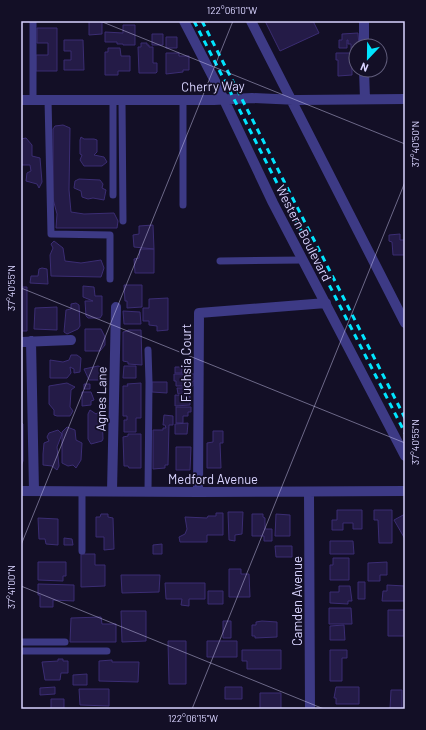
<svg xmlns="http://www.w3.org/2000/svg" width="426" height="730" viewBox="0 0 426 730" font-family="Barlow,sans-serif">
<rect width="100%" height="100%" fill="#130f26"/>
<path fill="#241b47" stroke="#3b2d73" d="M89,21H102V34L89,35Z
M265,21H313L319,33L280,51Z
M123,25H135V45H123V44H117V42H105V32L123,33Z
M37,28H57V71H36V55H48V43H37Z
M358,33L359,46H356V50H351V44H348V40H347V48H339V40H342V34Z
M152,34H163V45H152Z
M166,37H177V48H166Z
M64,40H83L84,70H64V60H71V51H64Z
M141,43H147V45H149V47H153V63H157V72L156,73H139L138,47H141Z
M108,48H120L121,56H130V71H118V75H105V52H108Z
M166,53H179V56H189V70H183V72L166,74Z
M336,53H352V75L338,76V60H336Z
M63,125L70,128L69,190L71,212L84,214L114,213L118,221L117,228H56L57,214L53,199V129L55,126Z
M81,137L84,139H94L97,140V152L94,155L104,157L107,162L102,166H84L80,160L82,155L80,154V140Z
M26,138L32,145V156L40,158L42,182L39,188L37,184L26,181L27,173L31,171L30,165H21V139Z
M79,179L100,180L103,184L102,188L106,190L104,200L93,198L88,199L82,197L81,191L74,188L75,181Z
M153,225L154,249L134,247L133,235L139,234V226Z
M400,234V240H405V255H393L392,242L389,241V235Z
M54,241L63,248L65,261L81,263L101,260L104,268L101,277L51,276L50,255L53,248L51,244Z
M140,249H154V273H135L134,259L139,258Z
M42,268L47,269L48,284L30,283L31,276H38L39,269Z
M124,285H142V307L127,308V301H125Z
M83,286L94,287L95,296H102V315L100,318H88L86,316L85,301H93L83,297Z
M21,287H27V331H21Z
M168,298V330L157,331V326L149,325V321H143V308H149V299Z
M76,303L79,305L80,326L78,329L67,334L64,332L66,310L71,309V304Z
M57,307V330L34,329L35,308Z
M123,311L140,312L141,324H124Z
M85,329H101L105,337V345L100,351H85Z
M128,330H141L142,365L128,364V362L123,361V332L128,331Z
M71,355H77L81,358L80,372L74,373V369L70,367L71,373L67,378H50V360L63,362L69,360Z
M98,366L101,367L104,378L100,380H89L84,369Z
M124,366H136V378H123Z
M175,367H182V373H175Z
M174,374H196L195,381H193V386H176V381H174Z
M152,382H167V393L152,392Z
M67,383L75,387L71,390L70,407L73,411L70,416H57L54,415V410L49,404V386Z
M141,383V418H136V432H124V420H127V416H123V386H128L127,384Z
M84,384H90V389H84Z
M177,388H189V394H178Z
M82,392H91L94,400L91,401V405L82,406Z
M175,395L190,396V405L175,406Z
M176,407H191V412H188V416H183V423H176Z
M90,410L96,414L99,412L102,415L103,439L102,441L91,444L88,439V414Z
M164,415L173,416V425H169L168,465H165V468L153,469V430H163V428H166L165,425H163Z
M21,422L23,424V461L21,466Z
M188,423L187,434H175V424Z
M67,427L75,430L76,440L82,443L81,460L76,468L73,465L68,466L62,463V432Z
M58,430L62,434L57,447L59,466L57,470L52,466L43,465V454L44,443L49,441L47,437L49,433Z
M213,431H223V443H220L221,468H207V443L213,442Z
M128,434H141V468H129L128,466H124L123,437L128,436Z
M176,447H191L190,470H176Z
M337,510H362V529H353V523H343V530H332V520H337Z
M374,510H392V543H379L378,520H374Z
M228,512H243L242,534L235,535V541L229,540Z
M216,513H223V535H207V542H180L179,537L185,534L187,529L185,517L207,518L208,516H216Z
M101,514H108V517L113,518L114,549L104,550V537H96V517H100Z
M252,514H263V517L265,518V529H272V541H264V536H252Z
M276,514L290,515V536H275Z
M405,514V539L394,520Z
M38,518L58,519V545L46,544L45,539H39Z
M64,538L72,539L73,545H64Z
M330,541H353L354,554H330Z
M162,544V554H153V545Z
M275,546H292V557H276Z
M81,554H95V565H105V586L81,587Z
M333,558H349V580H330V565H333Z
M38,562H66V576H63V581L38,580Z
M387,562V575H380V581H368V563Z
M229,569H241V574H249L250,597H229Z
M121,575H160L159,592L122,593Z
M358,582H365V599H358Z
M165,583H205V599H189V606L181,605L182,599H166Z
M38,584L74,585V601L53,600V607H40V595H38Z
M387,585L405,586V601H382L383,591H387Z
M339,586H350L352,601H348V604L330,603V592H339Z
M208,591H223V604H208Z
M329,608H351L352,624H329Z
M388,610H405V636H388Z
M121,611H146V641L122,642Z
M101,617L102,624H116V642H70L71,618Z
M223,621H231V638H223Z
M262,621L277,622V637L255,638V636H252V625H256V622Z
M344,625L345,640H330V626Z
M168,641H186V684H169Z
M207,641H237V657H207Z
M242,650H281V669H247V661H242Z
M330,650H347V658H342V681H330Z
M58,659H63V661H68V673H61L60,680H45L42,662L58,661Z
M112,660V662H139L138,682L99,681V661Z
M87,674V685H73V675Z
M55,687V694L40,695V688Z
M225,687H242V699H225Z
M336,687H359V704H336V698H334Z
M79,689H109V706L80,705Z
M391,690H402V709H390Z
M260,693H281V709H260Z
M51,699H64V708L48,709L51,708Z"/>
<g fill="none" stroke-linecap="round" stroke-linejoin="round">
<path stroke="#3d3a85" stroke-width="7" d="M33,21V100
M48,99L51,234L110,235V279
M113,100V195
M122,100L123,221
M183,100V205
M220,261L303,260
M82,491V551
M148,492L149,382L148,350
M21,642H65
M21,651H107"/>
<path stroke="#3d3a85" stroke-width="10" d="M184,21L217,85L273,203L405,456
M251,21L405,323
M364,21V46
M364,70L365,99
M21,100H214L252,98L298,100L405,99
M31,341L34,491
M21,342L71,340
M21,491L198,492L405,491
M112,491L116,307
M198,492L199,313L326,303
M309,493L310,709"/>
<path stroke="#00e5ff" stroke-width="3" stroke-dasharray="6 5" stroke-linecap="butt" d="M194,21L405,433
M202,21L405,418"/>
</g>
<path fill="none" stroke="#d9d4ff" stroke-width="1" stroke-opacity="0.45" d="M100,21L405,144M21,288L405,443M21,545L233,21M21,586L324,709M192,709L405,182"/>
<g text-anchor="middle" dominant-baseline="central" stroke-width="3.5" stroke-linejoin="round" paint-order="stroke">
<g font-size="13" fill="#d9d4ff" stroke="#130f26">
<text transform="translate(213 86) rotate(-1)">Cherry Way</text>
<text transform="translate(304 233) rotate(63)">Western Boulevard</text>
<text transform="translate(186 363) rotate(-90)">Fuchsia Court</text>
<text transform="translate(101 399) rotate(-89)">Agnes Lane</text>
<text x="213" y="479">Medford Avenue</text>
<text transform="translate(297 601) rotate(-90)">Camden Avenue</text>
</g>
</g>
<rect width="426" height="730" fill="none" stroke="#130f26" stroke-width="44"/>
<g transform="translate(368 58) rotate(202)"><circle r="19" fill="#130f26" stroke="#625e7d"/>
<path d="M0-3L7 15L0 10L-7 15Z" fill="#00e5ff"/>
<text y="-6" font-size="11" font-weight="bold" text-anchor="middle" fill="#d9d4ff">N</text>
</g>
<rect x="22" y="22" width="382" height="686" fill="none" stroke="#d9d4ff" stroke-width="1.5"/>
<g font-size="10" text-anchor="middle" fill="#d9d4ff">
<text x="232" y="14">122°06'10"W</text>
<text transform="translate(415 144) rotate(-90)" y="4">37°40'50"N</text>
<text transform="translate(11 288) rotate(-90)" y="4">37°40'55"N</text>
<text transform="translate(415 442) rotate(-90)" y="4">37°40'55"N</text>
<text transform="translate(11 587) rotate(-90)" y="4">37°41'00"N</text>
<text x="193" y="722">122°06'15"W</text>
</g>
</svg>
